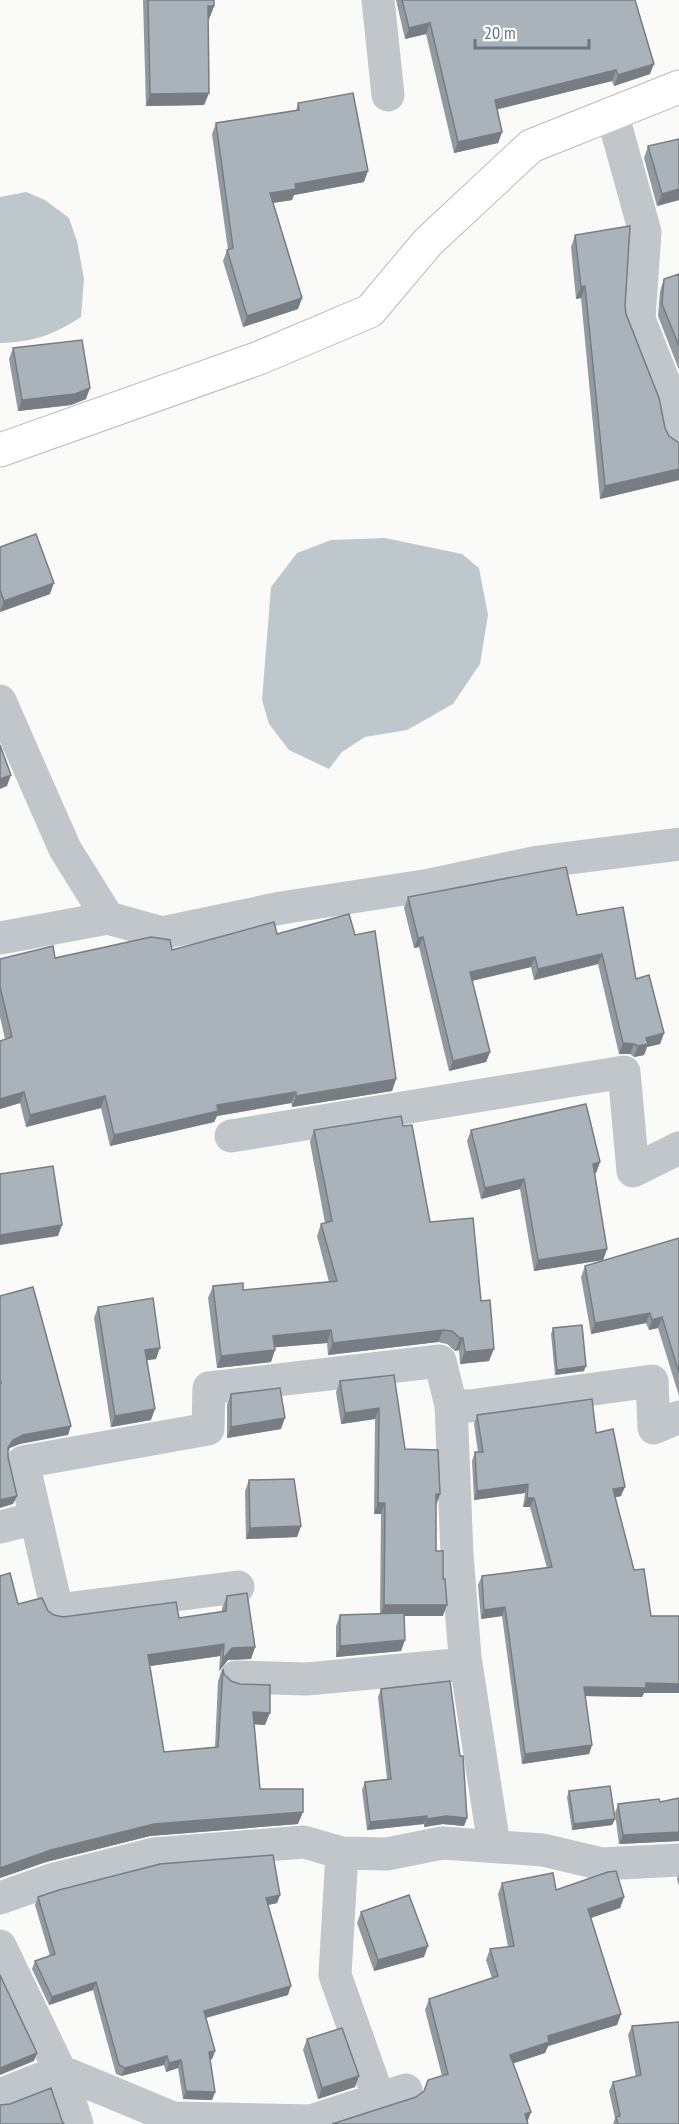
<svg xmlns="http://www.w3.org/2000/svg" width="679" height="2124" viewBox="0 0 679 2124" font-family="'PT Sans Narrow',sans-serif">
<rect width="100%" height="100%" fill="#fafaf8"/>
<path fill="#bdc7cc" d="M26,192L45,200L69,218L77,241L84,279L81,317C53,335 34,342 0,343V197Z
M385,538L462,554L479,568L488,615L480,664L453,704L407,730L365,737L342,752L329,769L289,750L269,724L262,700L271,587L297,553L331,540Z"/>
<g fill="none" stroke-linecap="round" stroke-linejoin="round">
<defs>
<path id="secondary" d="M0,450L259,358L370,311L428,242L531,146L679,87"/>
</defs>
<use href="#secondary" stroke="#b6bbc0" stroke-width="35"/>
<path stroke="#c1c6ca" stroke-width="33" d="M378,0L388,95
M612,113L645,232L639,319L673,405L679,437
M0,701L65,849L108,918L162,933L281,908L430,885L538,862L679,844
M0,938L108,918
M231,1136L624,1072L633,1171L679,1148
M0,1527L36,1518
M238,1587L57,1610L23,1462L208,1429L209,1388L440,1361L451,1405
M236,1677L307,1679L466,1664
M494,1845L465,1657L457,1554L451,1405L470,1406L652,1381L654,1428L679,1417
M342,1853L335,1975L379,2099
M0,1898L51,1880L154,1854L304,1842L342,1853L387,1854L442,1843L543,1850L602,1864L679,1860
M0,1946L60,2071L77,2124
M0,2095L60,2071L173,2118L311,2121L406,2090"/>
<use href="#secondary" stroke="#fff" stroke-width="33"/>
</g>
<path fill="#929a9f" d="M143,0H214V6L209,19H208L209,93L204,105L146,106Z
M396,0H635L650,74L614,86L612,81L497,109L502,132L498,143L454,153L426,34L405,39Z
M298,103L364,182L294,195L292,200L273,203L302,298L298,309L243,327L223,261L227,250H228L212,134L216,123L296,111Z
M679,139V200L657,206L644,158L648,146Z
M575,235L625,306L626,314L665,428L669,436L679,443V480L600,499L581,298L576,299L571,247Z
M679,274V370L658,316L660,291L664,279Z
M13,348L86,399L71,405L18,411L9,359Z
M0,547L50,594L0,612Z
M408,897L577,915L636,979L664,1033L660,1044L647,1047L644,1055L634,1057L630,1054H619L598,964L534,980L531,967L472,981L490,1052L486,1062L449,1071L419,947L414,948L404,908Z
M277,934L396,1079L392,1091L292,1107L291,1103L217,1116L214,1122L110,1146L101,1108L26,1127L20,1103L0,1109V1041L5,1039L0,1017V959L55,958L172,950Z
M403,1126L430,1222L481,1301L489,1361L460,1364L459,1350L455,1351L447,1344L438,1342L328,1355L327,1343L275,1347L271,1362L217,1368L208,1298L213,1286L243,1290L329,1282L317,1236L321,1224L325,1223L310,1142L314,1130Z
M471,1130L600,1162L596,1173L595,1174L607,1249L603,1260L534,1271L520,1189L481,1199L467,1141Z
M679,1238V1396L658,1328L649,1330L646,1323L591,1334L581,1277L585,1266Z
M98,1307L156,1359L146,1360L151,1420L111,1427L94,1318Z
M553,1328L584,1371L555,1375L551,1334Z
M394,1375L405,1449L440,1494L436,1505V1551L443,1616H405L401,1651L336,1657V1626L340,1615L380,1614L381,1514H374L375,1419L341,1424L336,1392L340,1381Z
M231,1394L281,1429L227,1438V1405Z
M477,1415L596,1433L621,1496L615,1497L634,1570L651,1616H679V1693H644L642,1697L585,1696L592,1745L589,1754L522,1764L502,1616L481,1619L478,1585L482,1576L547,1568L530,1507H523L525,1493L474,1500L472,1461L475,1452H478L474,1424Z
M249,1480L301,1526L297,1537L246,1539L245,1491Z
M0,1576L18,1604L48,1611L54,1615L63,1617L179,1618L222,1612V1608L227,1596L255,1647L251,1659L228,1660L219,1671L220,1656L150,1666L164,1752L215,1747L218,1681L223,1669L224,1674L265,1725L254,1724L260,1789L298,1824L150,1836L46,1862L0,1878Z
M381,1689L467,1818L464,1826L443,1824L424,1827V1824L367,1830L362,1790L365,1782L387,1779L378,1697Z
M569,1791L615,1819L612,1825L572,1830L567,1797Z
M679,1798V1841L619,1844L615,1813L618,1804L660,1802Z
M679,1873V1886L677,1879Z
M502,1883L556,1890L624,1897L620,1908L591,1918L621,2014L617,2025L548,2046L545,2053L513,2063L531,2112L527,2121L416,2097L424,2091L442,2076L425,2010L429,1999L492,1978L486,1960L490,1949L508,1947L498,1894Z
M280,1895L277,1903L268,1905L288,1995L206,2018L215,2051L212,2059L210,2060L215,2092L212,2100L183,2099L178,2068L166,2072L164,2065L121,2076L116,2074L93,1990L49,2005L32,1969L35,1961L50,1956L35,1905L38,1897Z
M361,1912L424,1957L374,1971L357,1923Z
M632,2026L679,2124H613L615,2118L609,2091L613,2082L636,2077L628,2035Z
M307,2039L355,2087L318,2099L303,2050Z"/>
<path fill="#777d82" d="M208,6H214L209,19H203Z
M430,23L426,34L405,39L409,28Z
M654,64L650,74L614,86L618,75Z
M616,70L612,81L491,111L495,100Z
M209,93L204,105L146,106L150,94Z
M502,132L498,143L454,153L458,142Z
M368,171L364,182L294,195L292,200L266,204L270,193L295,184Z
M679,189V200L657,206L662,194Z
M585,286L581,298L576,299L581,287Z
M302,298L298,309L243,327L247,316Z
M90,388L86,399L71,405L18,411L22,400Z
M679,469V480L600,499L605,486Z
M54,583L50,594L0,612L4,601Z
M11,775L7,786L0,789V779Z
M423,937L419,947L414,948L418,938Z
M602,954L598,964L534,980L538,969Z
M535,957L531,967L466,982L470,972Z
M664,1033L660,1044L647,1047L644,1055L634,1057L638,1046L646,1038Z
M623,1043L634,1044L630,1054H619Z
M490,1052L486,1062L449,1071L453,1061Z
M396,1079L392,1091L292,1107L296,1096Z
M24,1092L20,1103L0,1109V1099Z
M296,1092L291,1103L217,1116L214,1122L110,1146L114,1135L217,1105Z
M105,1096L101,1108L26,1127L30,1115Z
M600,1162L596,1173L589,1175L593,1164Z
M524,1179L520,1189L481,1199L485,1188Z
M62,1225L58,1236L0,1245V1235Z
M607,1249L603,1260L534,1271L538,1260Z
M650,1313L646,1323L591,1334L595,1323Z
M662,1317L658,1328L649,1330L652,1320Z
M331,1330L327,1343L268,1348L273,1336Z
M443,1330L438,1342L328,1355L333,1343Z
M460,1338H463L459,1350L455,1351Z
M160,1348L156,1359L141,1361L145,1350Z
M494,1349L489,1361L460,1364L465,1352Z
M275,1350L271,1362L217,1368L221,1356Z
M586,1366L584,1371L555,1375L557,1370Z
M379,1408L375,1419L341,1424L345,1413Z
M155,1409L151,1420L111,1427L115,1416Z
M285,1418L281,1429L227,1438L231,1427Z
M71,1426L68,1435L20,1444L10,1448L5,1457L8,1448L13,1440L23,1435Z
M528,1484L525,1493L474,1500L477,1491Z
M625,1487L621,1496L609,1499L613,1489Z
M436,1494H440L436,1505Z
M17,1496L13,1504L0,1508V1500Z
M527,1498H534L530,1507H523Z
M378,1503H385L381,1514H374Z
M301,1526L297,1537L246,1539L250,1528Z
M384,1605H447L443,1616H380Z
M505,1607L502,1616L481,1619L484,1610Z
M405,1640L401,1651L336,1657L340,1646Z
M224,1644L220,1656L143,1667L148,1655Z
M255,1647L251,1659L228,1660L219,1671L223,1659L232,1648Z
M646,1683L679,1684V1693H644L642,1697L581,1696L584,1687Z
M253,1712L270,1713L265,1725L248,1724Z
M592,1745L589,1754L522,1764L525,1754Z
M303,1812L298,1824L150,1836L46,1862L0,1878V1868L51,1850L154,1824Z
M427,1816L424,1824L367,1830L370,1822Z
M446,1816L467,1818L464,1826L443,1824L424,1827L427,1819Z
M615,1819L612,1825L572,1830L574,1824Z
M679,1832V1841L619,1844L623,1835Z
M280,1895L277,1903L263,1906L266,1898Z
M624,1897L620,1908L584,1920L588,1909Z
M428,1946L424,1957L374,1971L378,1960Z
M96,1982L93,1990L49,2005L52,1997Z
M291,1986L288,1995L201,2019L204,2011Z
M621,2014L617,2025L548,2046L545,2053L506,2066L510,2055L548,2036Z
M215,2051L212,2059L206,2061L209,2052Z
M37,2053L34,2061L0,2075V2068Z
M167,2056L164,2065L121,2076L125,2068Z
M181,2060L178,2068L166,2072L169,2063Z
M359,2076L355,2087L318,2099L322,2088Z
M186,2091L215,2092L212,2100L183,2099Z
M531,2112L527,2123L525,2114Z"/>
<path fill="#aab3b9" stroke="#777d82" stroke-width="1.5" d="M148,0H214V6H208L209,93L150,94Z
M402,0H635L654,64L618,75L616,70L495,100L502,132L458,142L430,23L409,28Z
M353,93L368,171L295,184L296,189L270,193L302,298L247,316L227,250L233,248L216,123L299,110L298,103Z
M679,139V189L662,194L648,146Z
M630,226L625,306L626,314L659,398L665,428L669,436L679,443V469L605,486L585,286L581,287L575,235Z
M679,274V346L662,304L664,279Z
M82,340L90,388L75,394L22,400L13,348Z
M36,534L54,583L4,601L0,590V547Z
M0,745L11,775L0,779Z
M566,867L577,915L623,907L636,979L649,975L664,1033L646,1038L648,1044L638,1046L634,1044L623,1043L602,954L538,969L535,957L470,972L490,1052L453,1061L423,937L418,938L408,897Z
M349,914L355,935L375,931L396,1079L296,1096V1092L217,1105L218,1111L114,1135L105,1096L30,1115L24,1092L0,1099V1041L12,1037L0,987V959L53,946L55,958L151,937L170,940L172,950L274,922L277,934Z
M586,1104L600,1162L593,1164L607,1249L538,1260L524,1179L485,1188L471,1130Z
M401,1116L403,1126L412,1125L430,1222L473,1218L481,1301L490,1300L494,1349L465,1352L463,1338H460L452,1331L443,1330L333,1343L331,1330L273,1336L275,1350L221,1356L213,1286L243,1283V1290L337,1281L321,1224L332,1221L314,1130Z
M53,1166L62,1225L0,1235V1174Z
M679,1238V1373L662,1317L652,1320L650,1313L595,1323L585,1266Z
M33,1287L71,1426L23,1435L13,1440L8,1448V1457L17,1496L0,1500V1383H1L0,1380V1296Z
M153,1298L160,1348L145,1350L155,1409L115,1416L98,1307Z
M582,1325L586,1366L557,1370L553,1328Z
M394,1375L405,1449L438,1450L440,1494H436V1551H443V1579H445L447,1605H384L385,1503H378L379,1408L345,1413L340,1381Z
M280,1388L285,1418L231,1427V1394Z
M592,1399L596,1433L613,1429L625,1487L613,1489L634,1570L644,1569L651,1616H679V1684L646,1683V1688L584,1687L592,1745L525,1754L505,1607L484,1610L482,1576L552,1567L534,1498H527L528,1484L477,1491L475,1452H483L477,1415Z
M294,1479L301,1526L250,1528L249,1480Z
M10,1573L18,1604L42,1598L48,1611L54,1615L63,1617L176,1602L179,1618L226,1611L227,1596L247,1593L255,1647L232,1648L223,1659L224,1644L148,1655L164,1752L218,1747L223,1669L224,1674L231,1681L240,1684L270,1685V1713L253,1712L260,1789H303V1812L154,1824L51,1850L0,1868V1576Z
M404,1613L405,1640L340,1646V1615Z
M450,1681L460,1756H463L467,1818L446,1816L427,1819V1816L370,1822L365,1782L391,1779L381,1689Z
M610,1786L615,1819L574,1824L569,1791Z
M679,1798V1832L623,1835L618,1804L659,1799L660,1802Z
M273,1855L280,1895L266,1898L291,1986L204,2011L215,2051L209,2052L215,2092L186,2091L181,2060L169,2063L167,2056L125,2068L119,2065L96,1982L52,1997L35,1961L55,1954L38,1897L59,1890L160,1864Z
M616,1871L624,1897L588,1909L621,2014L548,2036L549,2042L510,2055L531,2112L525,2114L528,2124H332L416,2097L424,2091L428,2080L448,2074L429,1999L498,1976L490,1949L514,1946L502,1883L553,1873L556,1890L608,1872Z
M409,1895L428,1946L378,1960L361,1912Z
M0,1975L37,2053L0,2068Z
M679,2022V2124H618L616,2117L620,2116L613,2082L641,2075L632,2026Z
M342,2028L359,2076L322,2088L307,2039Z
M51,2088L62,2121L64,2124H0V2105L10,2104Z"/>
<path d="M475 39v9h114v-9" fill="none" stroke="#667582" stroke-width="3"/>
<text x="484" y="39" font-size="18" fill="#667582" stroke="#ffffff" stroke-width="4.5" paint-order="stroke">20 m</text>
</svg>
